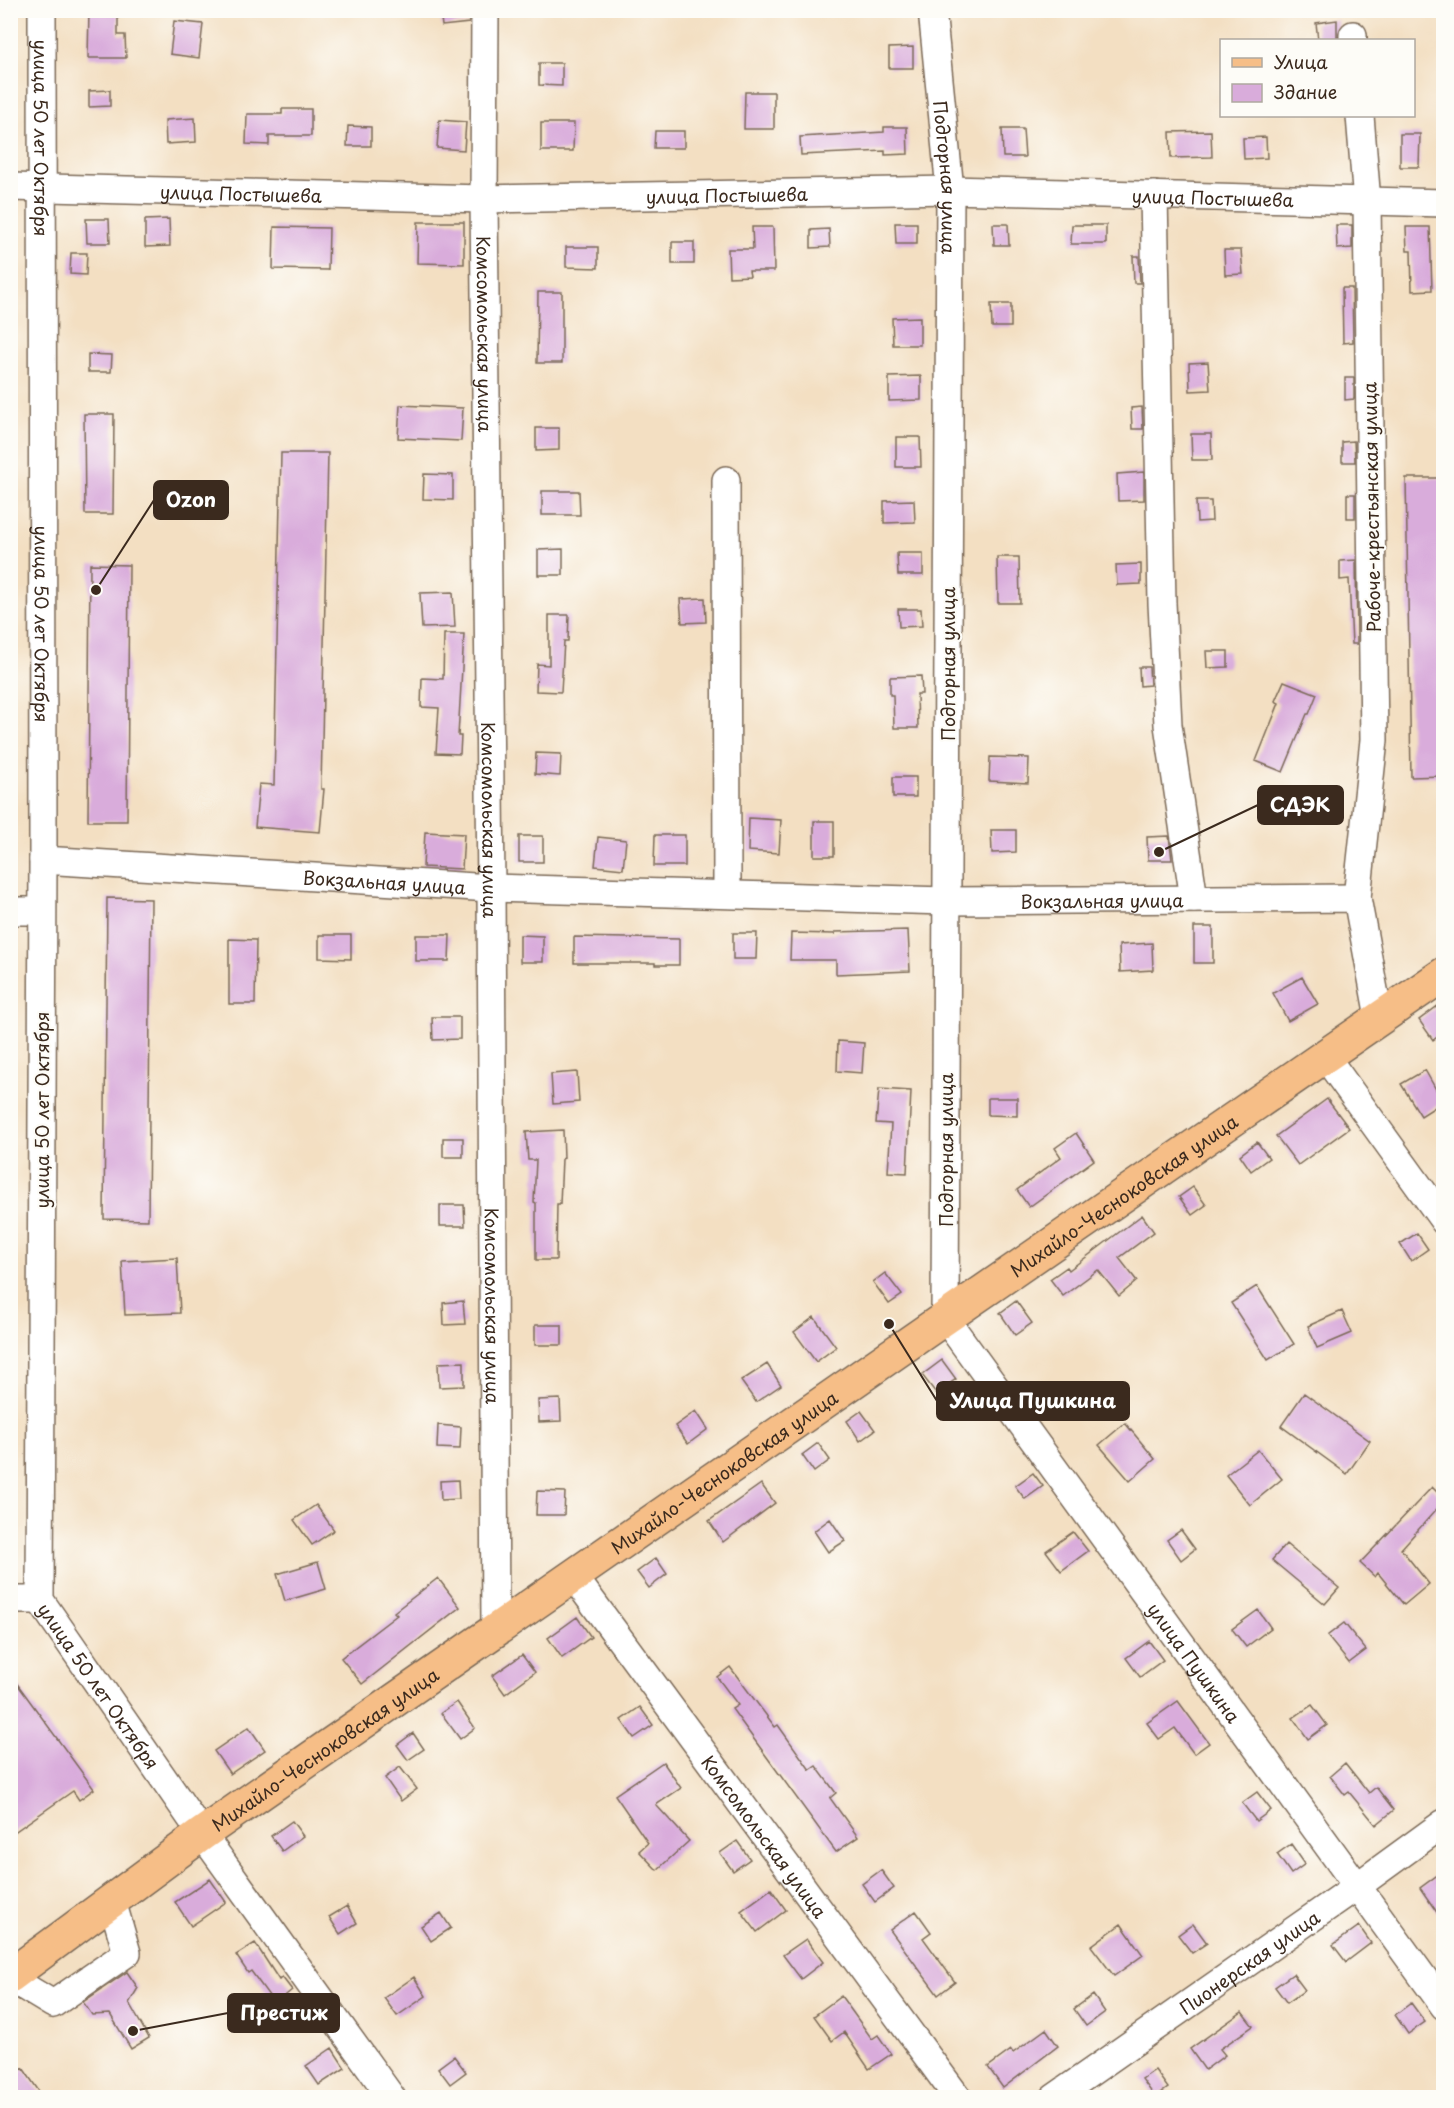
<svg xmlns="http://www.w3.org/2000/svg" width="1454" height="2108" viewBox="0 0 1454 2108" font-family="'Playpen Sans',sans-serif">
<rect width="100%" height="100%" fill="#fdfcf7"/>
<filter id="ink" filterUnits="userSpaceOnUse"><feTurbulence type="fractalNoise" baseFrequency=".0167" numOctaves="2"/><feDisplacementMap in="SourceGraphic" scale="12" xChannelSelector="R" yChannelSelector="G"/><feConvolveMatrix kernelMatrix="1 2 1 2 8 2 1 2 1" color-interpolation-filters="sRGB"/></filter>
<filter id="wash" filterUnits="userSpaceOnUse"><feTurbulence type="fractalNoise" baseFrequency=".008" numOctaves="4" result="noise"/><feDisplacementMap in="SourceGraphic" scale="24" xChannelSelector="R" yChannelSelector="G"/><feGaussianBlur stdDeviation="1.35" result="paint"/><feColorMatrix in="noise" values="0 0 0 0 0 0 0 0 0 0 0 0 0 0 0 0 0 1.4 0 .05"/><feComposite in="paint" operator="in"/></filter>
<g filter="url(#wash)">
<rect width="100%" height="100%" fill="#f3dfc2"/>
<g id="blocks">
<path fill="#d9acdb" d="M89,10H118V35H125L126,58H88Z
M440,10H469V23L442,26Z
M1337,20V40H1318L1316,23Z
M174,21L203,24L199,58L170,54Z
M913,47V68H889V48Z
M539,63H562V86L539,85Z
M110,90V106L89,107V91Z
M745,92H774V129H744Z
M282,109H311V136H269V145L246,144L247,114H282Z
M195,118L196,142L166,144L165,120Z
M439,120L466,122L464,150L437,148Z
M541,123H574L573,151H541Z
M348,126L371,127V146H347Z
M884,127H907L908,154L885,155V151L801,155L800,137L884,132Z
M1002,129H1023L1025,157H1003Z
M655,131H684V148H654Z
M1211,131L1212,157L1171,158L1170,132Z
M1400,134H1420L1419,167H1400Z
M1266,137L1267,158L1244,159L1243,138Z
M86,219H109L110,243H87Z
M169,219L170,246L145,247V220Z
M418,222H464V264L417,263Z
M895,223H917V244H896Z
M993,224H1008L1009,245H994Z
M1072,225H1106V244H1071Z
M1336,225H1352V248L1337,249Z
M274,227L329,228L328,270L273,269Z
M752,227H773L774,271H749L750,276L729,277L728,249H753Z
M1406,227H1430L1432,290L1412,291L1411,251H1407Z
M829,229L830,247L811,248V230Z
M672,242H694V264H672Z
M566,247H598V268L566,267Z
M1224,250H1241L1243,274L1225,275Z
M71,253H87L86,275L70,274Z
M1133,256H1139L1140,283H1134Z
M1342,288H1352L1353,342L1343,343Z
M538,292H562V363H537Z
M991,304H1011V327H992Z
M920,317V345H893L892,318Z
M88,354L112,355L111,372H88Z
M1208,362L1210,390L1190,391L1189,363Z
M921,376V400L889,401V377Z
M1345,378H1354V399L1345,400Z
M400,405L463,408L461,441L398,438Z
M1142,407L1143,429H1132L1131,408Z
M84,414H114L113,514H85Z
M536,428H559V450L536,451Z
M1191,434H1211L1212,460H1192Z
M896,437H920L921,467H896Z
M1354,441L1355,462H1342V442Z
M281,453H328L321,789H324L320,832L255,827L259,784L274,785Z
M1144,472V500L1118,501L1117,474Z
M424,474L453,475V500L423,499Z
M1406,478H1443V776L1411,777Z
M542,491H579L580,515H542Z
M1347,494H1355V518H1347Z
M914,500L915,522L884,523V501Z
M1196,501H1211L1212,521L1197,522Z
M563,549V575H538V550Z
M897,553H923V575H898Z
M997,557H1019L1020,603H998Z
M1356,560L1357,644H1352L1349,579L1340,580V561Z
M90,564L129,565L127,821H88Z
M1141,564V584L1117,585L1116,565Z
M453,592L455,627L422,628L420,593Z
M705,598L706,622L682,623L680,599Z
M898,609H921L922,626L899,627Z
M549,615H569L568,641H564L561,692L536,691L537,664L549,665Z
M444,634H464L458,736H461L460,754L436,753L439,708L421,707L422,678L443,679Z
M1206,651H1228V667L1207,668Z
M1139,667H1149L1150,685L1140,686Z
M921,676L922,694H917L918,728H894L893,695H890V677Z
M1284,681L1317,694L1309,714H1307L1283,772L1256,761L1279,703L1275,701Z
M536,753L561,754L560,776L535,774Z
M990,757L1029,758L1028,783L989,781Z
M893,777H916V797H893Z
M749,818L781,820L779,853L748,851Z
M814,821H834V856H814Z
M991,830H1016V852L992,853Z
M425,832L464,834L462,869L423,867Z
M655,835H685V866H654Z
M519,836H543V862H519Z
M1169,836L1172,860H1148L1147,837Z
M598,837L626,840L623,869L595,866Z
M107,898L151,899L148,1220L104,1219Z
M1194,927H1213V963H1194Z
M908,930L910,971L836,974V960H790L791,933L835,934V932Z
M733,933H757L756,959H733Z
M319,935H351V959L319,958Z
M416,935H450L449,961H416Z
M520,935L543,936V962H520Z
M574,937L679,939V965H655V963H574Z
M229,939L256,940L255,1004H229Z
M1152,943L1153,970L1120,972L1119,945Z
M1302,977L1318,1004L1288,1021L1273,993Z
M1443,1002V1033L1433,1040L1419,1020Z
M432,1017H460V1039L433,1040Z
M838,1041L864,1043L862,1073L837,1071Z
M1425,1070L1443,1102L1421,1116L1401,1084Z
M577,1072L579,1102L553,1104L551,1074Z
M879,1089L911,1091L907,1173L888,1172L891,1124L876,1123Z
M988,1098H1017V1116L988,1115Z
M1327,1099L1349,1128L1298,1165L1276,1136Z
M563,1130L564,1158L562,1159L560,1204H557L556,1260H536V1203L534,1202L536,1160H528L526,1132Z
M1076,1133L1094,1160L1029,1207L1017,1190L1061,1157L1055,1148Z
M443,1138H463V1157H443Z
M1257,1142L1269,1158L1251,1171L1240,1155Z
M1193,1187L1206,1205L1192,1215L1179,1197Z
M440,1205H464L465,1226H440Z
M1142,1215L1154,1232L1119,1258L1137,1281L1119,1296L1098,1270L1063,1296L1050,1279L1067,1267L1069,1270Z
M1417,1233L1428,1249L1411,1261L1400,1244Z
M177,1258L180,1313L125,1315L122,1261Z
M885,1273L902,1295L889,1304L873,1282Z
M1257,1286L1294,1344L1268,1360L1231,1303Z
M463,1301L465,1324L444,1325L443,1303Z
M1016,1301L1032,1323L1015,1335L1000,1313Z
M1342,1311L1352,1333L1317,1348L1308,1326Z
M814,1317L836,1347L816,1362L794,1332Z
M535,1325H562V1345H535Z
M942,1360L956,1379L936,1393L922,1375Z
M464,1362V1386L439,1387L438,1363Z
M767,1364L781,1385L756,1402L741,1381Z
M1304,1393L1370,1441L1347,1474L1281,1426Z
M560,1399L561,1421L539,1422L538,1400Z
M696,1411L708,1429L688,1444L675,1426Z
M861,1411L875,1430L860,1441L847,1421Z
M1125,1423L1155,1459L1130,1481L1099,1445Z
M438,1425L461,1427L460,1449L437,1448Z
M818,1443L830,1460L814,1472L802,1455Z
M1258,1450L1282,1479L1250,1505L1226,1475Z
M1033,1473L1043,1486L1025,1499L1015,1486Z
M458,1480L459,1499L441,1500L440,1481Z
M761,1484L775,1503L723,1542L709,1521Z
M1432,1487L1443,1498V1502L1401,1549L1429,1584L1404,1605L1378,1573L1375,1577L1360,1563Z
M537,1491L565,1492L564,1515H536Z
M316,1505L334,1530L312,1545L294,1520Z
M830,1519L845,1541L828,1552L814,1531Z
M1181,1530L1195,1549L1181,1560L1167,1540Z
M1073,1532L1088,1551L1061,1571L1046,1551Z
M1286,1544L1339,1588L1325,1604L1272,1560Z
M656,1558L667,1574L649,1588L637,1572Z
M318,1562L326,1589L285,1601L277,1574Z
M438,1578L460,1607L362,1684L341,1658L397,1615L394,1612Z
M1258,1610L1271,1628L1246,1647L1232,1629Z
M577,1617L591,1637L562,1658L548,1638Z
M1344,1623L1366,1650L1349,1663L1327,1636Z
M1149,1641L1163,1660L1140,1677L1126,1658Z
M522,1655L535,1672L505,1694L492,1676Z
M730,1667L775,1727L778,1725L810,1770L816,1766L836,1793L830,1798L858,1837L836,1852L732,1709L738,1705L717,1677Z
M10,1674L94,1789L79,1800L73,1791L10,1835Z
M1178,1701L1209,1743L1194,1754L1175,1728L1159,1739L1147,1723Z
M457,1702L475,1728L460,1739L441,1713Z
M1312,1705L1327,1725L1308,1739L1293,1718Z
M640,1707L653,1725L634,1738L621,1720Z
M249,1727L265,1750L230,1774L214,1751Z
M413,1733L424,1749L408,1760L397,1745Z
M663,1762L681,1788L656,1805L689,1841L657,1870L639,1851L648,1843L615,1795Z
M1345,1763L1369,1793L1376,1787L1394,1810L1376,1825L1349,1792L1345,1795L1330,1776Z
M400,1767L417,1789L401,1801L385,1778Z
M1257,1792L1271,1810L1256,1821L1242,1803Z
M292,1821L303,1836L282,1851L271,1836Z
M737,1841L750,1859L733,1871L720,1853Z
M1291,1844L1305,1864L1291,1874L1277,1854Z
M881,1870L894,1888L875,1902L862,1884Z
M1443,1871V1921L1420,1888Z
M210,1879L226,1902L191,1926L175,1902Z
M771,1889L786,1910L757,1932L741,1911Z
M347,1906L357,1923L340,1934L329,1917Z
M916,1911L931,1932L923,1938L955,1982L938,1995L890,1930Z
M441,1913L451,1928L431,1941L421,1926Z
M1121,1924L1143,1955L1114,1976L1091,1946Z
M1193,1924L1207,1943L1192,1953L1178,1935Z
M1359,1926L1371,1943L1346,1962L1333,1945Z
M806,1939L823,1962L801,1979L783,1955Z
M255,1943L279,1980L282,1977L292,1990L275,2004L251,1971L248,1973L236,1955Z
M127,1972L138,1988L129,2003L149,2038L131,2049L110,2014L92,2015L83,2002Z
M1293,1974L1305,1990L1287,2003L1275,1987Z
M414,1977L426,1996L397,2016L384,1998Z
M1093,1995L1105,2012L1086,2026L1074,2009Z
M841,1996L872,2039L878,2035L891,2054L869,2069L844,2032L832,2041L814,2016Z
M1411,2003L1425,2022L1408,2034L1395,2015Z
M1242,2012L1253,2026L1220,2049L1225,2055L1205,2070L1190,2049Z
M1046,2029L1058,2046L1003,2088L988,2067L1011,2050L1013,2053Z
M332,2048L345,2068L319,2085L306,2066Z
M454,2056L466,2072L450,2084L438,2068Z
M23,2068L43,2097H10V2076Z
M1155,2070L1168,2088L1155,2097L1142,2079Z"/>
</g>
</g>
<g filter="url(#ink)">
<use href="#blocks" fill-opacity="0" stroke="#7b6957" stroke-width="1.5"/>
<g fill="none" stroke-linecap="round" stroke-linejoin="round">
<defs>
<g id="minor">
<path id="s1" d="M42,10L43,860L40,1600L202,1834L392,2098"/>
<path id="s2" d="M485,10L484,199L491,888L495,1630"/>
<path id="s3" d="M932,10L950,190L945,1318L1444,2006"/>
<path d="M1353,35V40"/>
<path id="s4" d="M10,187L484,199L950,190L1444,203"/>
<path d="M1154,195L1162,603L1168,725L1194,899"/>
<path d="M726,480L727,893"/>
<path id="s5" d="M43,860L491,888L946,901L1357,898L1379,1017"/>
<path d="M1357,898L1374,740L1367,202L1360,116"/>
<path d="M10,911H42"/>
<path d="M1325,1056L1444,1221"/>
<path id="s6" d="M574,1577L958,2098"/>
<path d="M10,1600H40"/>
<path d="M10,1978L53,2004L127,1953L112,1901"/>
<path id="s7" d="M1054,2098L1356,1887L1444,1823"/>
</g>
<g id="major">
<path id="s8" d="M10,1976L202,1834L945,1318L1444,974"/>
</g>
</defs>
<use href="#minor" stroke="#7b6957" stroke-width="30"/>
<use href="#major" stroke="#7b6957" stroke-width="36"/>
<use href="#minor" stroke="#fff" stroke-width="27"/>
<use href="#major" stroke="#f6be87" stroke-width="33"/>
</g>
</g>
<g text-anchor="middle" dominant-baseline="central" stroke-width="4.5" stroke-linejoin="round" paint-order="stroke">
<g font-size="18" fill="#3b2a1e" stroke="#fdfcf7">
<text stroke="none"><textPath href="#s1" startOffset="128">улица 50 лет Октября</textPath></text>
<text stroke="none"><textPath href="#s3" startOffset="168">Подгорная улица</textPath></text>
<text stroke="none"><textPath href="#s4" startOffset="231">улица Постышева</textPath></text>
<text stroke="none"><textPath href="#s4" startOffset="717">улица Постышева</textPath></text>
<text stroke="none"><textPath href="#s4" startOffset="1203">улица Постышева</textPath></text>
<text stroke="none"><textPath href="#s2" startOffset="324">Комсомольская улица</textPath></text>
<text transform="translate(1371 507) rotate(-91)">Рабоче-крестьянская улица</text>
<text stroke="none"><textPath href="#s1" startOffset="614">улица 50 лет Октября</textPath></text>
<text transform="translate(947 664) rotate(-90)">Подгорная улица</text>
<text stroke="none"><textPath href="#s2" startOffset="810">Комсомольская улица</textPath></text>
<text stroke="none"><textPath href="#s5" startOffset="342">Вокзальная улица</textPath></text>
<text stroke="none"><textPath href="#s5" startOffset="1060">Вокзальная улица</textPath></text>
<text transform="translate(41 1110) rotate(-90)">улица 50 лет Октября</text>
<text transform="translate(945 1150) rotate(-90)">Подгорная улица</text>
<text stroke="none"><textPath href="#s8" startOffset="1360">Михайло-Чесноковская улица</textPath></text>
<text stroke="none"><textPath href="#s2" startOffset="1296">Комсомольская улица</textPath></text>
<text stroke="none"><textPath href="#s8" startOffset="874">Михайло-Чесноковская улица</textPath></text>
<text stroke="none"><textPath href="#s3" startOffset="1734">улица Пушкина</textPath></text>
<text stroke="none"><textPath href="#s1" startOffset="1694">улица 50 лет Октября</textPath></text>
<text stroke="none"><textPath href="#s8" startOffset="388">Михайло-Чесноковская улица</textPath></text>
<text stroke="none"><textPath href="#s6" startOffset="322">Комсомольская улица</textPath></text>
<text stroke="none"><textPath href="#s7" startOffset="238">Пионерская улица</textPath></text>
</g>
</g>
<path fill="none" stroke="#3b2a1e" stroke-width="2" d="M96 590L154 500M1159 852L1258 805M889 1324L937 1401M133 2031L228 2013"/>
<g fill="#3b2a1e" stroke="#fdfcf7" stroke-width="2">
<circle cx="96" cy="590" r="6"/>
<circle cx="1159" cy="852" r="6"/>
<circle cx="889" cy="1324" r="6"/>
<circle cx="133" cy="2031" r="6"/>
</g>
<g fill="#3b2a1e" stroke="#3b2a1e" stroke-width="2">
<rect x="154" y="481" width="74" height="38" rx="6"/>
<rect x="1258" y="786" width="85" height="38" rx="6"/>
<rect x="937" y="1382" width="192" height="38" rx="6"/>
<rect x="228" y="1994" width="111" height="38" rx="6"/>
</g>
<g font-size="20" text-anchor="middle" font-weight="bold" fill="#fff">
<text x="191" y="507">Ozon</text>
<text x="1300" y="812">СДЭК</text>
<text x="1033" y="1408">Улица Пушкина</text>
<text x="284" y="2020">Престиж</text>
</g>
<rect width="1454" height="2108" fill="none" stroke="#fdfcf7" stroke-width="36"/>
<rect x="1220" y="39" width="195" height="78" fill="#fdfcf7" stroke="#afa8a0" stroke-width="1.5"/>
<rect x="1232" y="58" width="30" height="9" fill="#f6be87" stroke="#afa8a0" stroke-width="1.5"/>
<text x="1274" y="69" font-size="18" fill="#3b2a1e">Улица</text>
<rect x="1232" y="84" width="30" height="18" fill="#d9acdb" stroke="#afa8a0" stroke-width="1.5"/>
<text x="1274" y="99" font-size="18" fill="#3b2a1e">Здание</text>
</svg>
